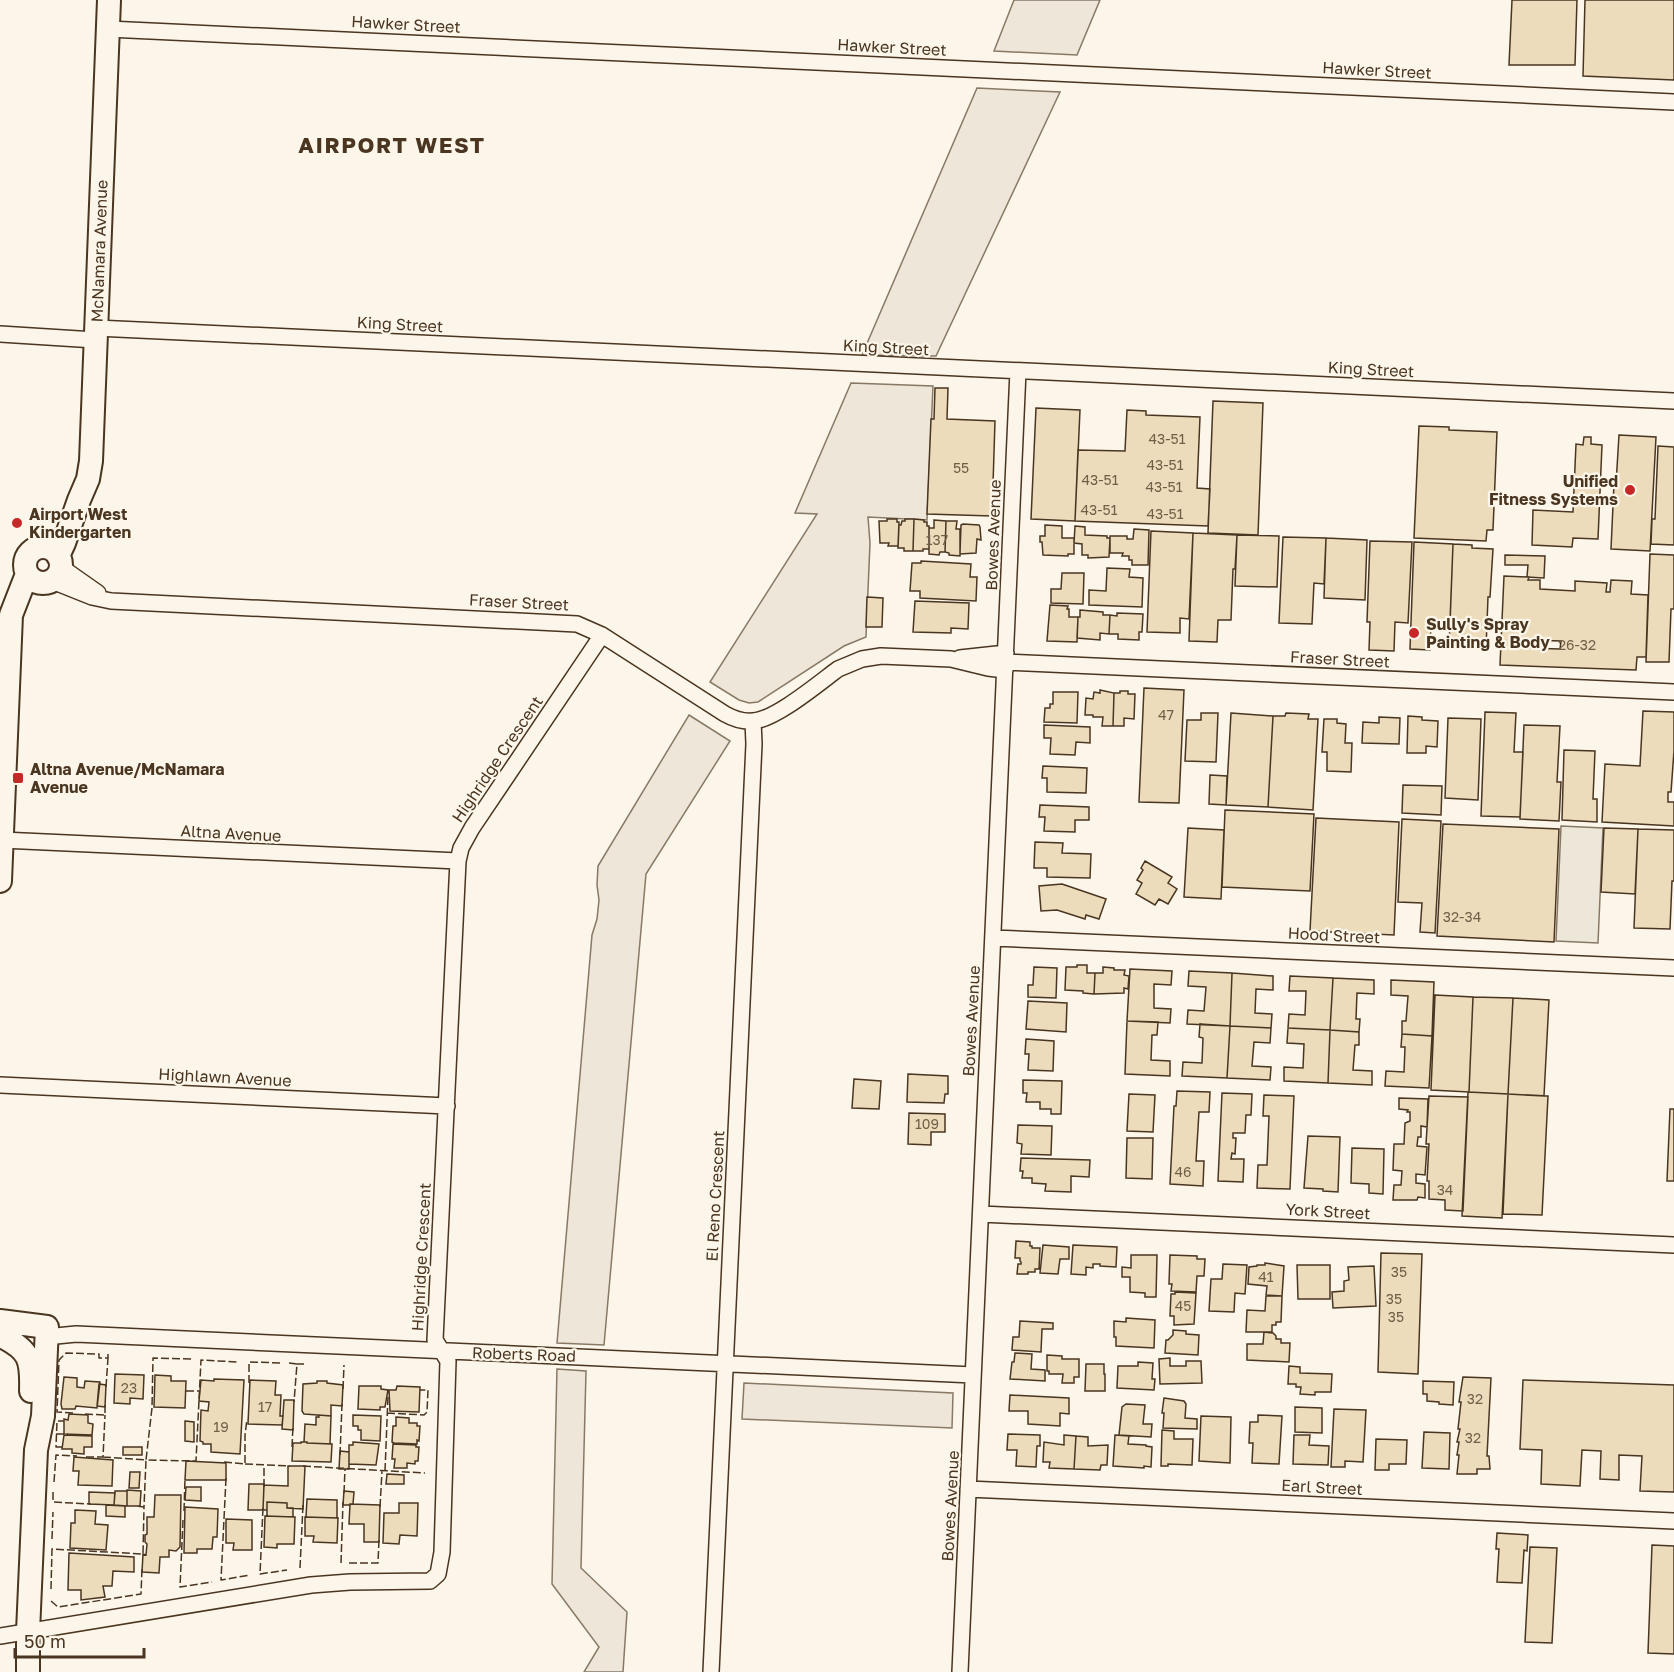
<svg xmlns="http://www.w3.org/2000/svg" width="1674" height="1672" viewBox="0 0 1674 1672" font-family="'Golos Text',sans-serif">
<rect width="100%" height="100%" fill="#fbf6e9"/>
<path fill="#ede6d9" stroke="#887966" stroke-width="1.5" d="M1014,0H1100L1077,55L994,51Z
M977,88L1060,92L936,356L862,355Z
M851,383L933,386L927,520L868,517L870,543L866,637L844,646L758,702L749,703L739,700L710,682L817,514L795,513Z
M689,715L730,741L646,874L604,1345L557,1343L592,935L597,919L599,900L597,885L598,866Z
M557,1369L586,1371L581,1568L627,1612L623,1672H584L599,1647L552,1584Z
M744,1383L953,1393L952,1428L742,1419Z"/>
<path fill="#ede7d9" stroke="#887966" stroke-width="1.5" d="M1561,826L1603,828L1598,943L1556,941Z"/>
<path fill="#ecdcbc" stroke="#4a3520" stroke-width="1.5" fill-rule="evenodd" d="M1512,0H1577L1575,65H1509Z
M1585,0H1674V80L1583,76Z
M935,388H948L947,419L995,421L992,516L927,514L931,419H934Z
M1213,401L1263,403L1258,535L1208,533Z
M1036,408L1080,410L1075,521L1031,519Z
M1127,410L1146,411V415L1200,417L1197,488L1210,489L1208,526L1075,521L1078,450L1125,451Z
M1419,426L1449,427V430L1497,432L1493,530H1487L1486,541L1414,538Z
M1619,435L1656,437L1650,551L1611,549L1614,484H1616Z
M1584,437H1591V444L1602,445L1598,539L1573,538L1572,547L1532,545L1533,510L1573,512L1576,444L1583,445Z
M1658,446L1674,447V545L1651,544L1652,519H1655Z
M887,519H897V522H899L898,546H888L889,543H880L879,521H887Z
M905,519H914L913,551H904V548H898L899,525H901L902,521H905Z
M914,519L924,520V522H927V526H929V549H923V551H913Z
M934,520L946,521L945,552H940L939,555L929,554V528H934Z
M946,521H957L956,529H960V556L949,555V553L945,552Z
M963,524L979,525L980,527L981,540L977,539L976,553L960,554L961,525Z
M1045,525L1062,526V538H1074V554H1068V556L1043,555L1042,542H1040V536H1045Z
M1075,526L1085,527V535L1107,536V538H1110L1109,557L1088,558V555H1082V544L1074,543Z
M1134,529L1149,530L1148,565H1132V560H1129V556H1122L1123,553H1110V536H1127V539H1133Z
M1151,531L1193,533L1189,619L1180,618V633L1147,632Z
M1193,533L1237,535L1235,569H1233L1231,620H1218L1217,642L1189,641Z
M1237,535L1279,536L1277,587L1235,586Z
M1283,537L1326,538L1324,584L1314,583L1312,624L1279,623Z
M1326,538L1367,540L1365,600L1324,598Z
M1370,541L1412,542L1408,623L1395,622L1394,651L1369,650L1370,622H1367Z
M1414,542L1453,544L1450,624L1431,623L1430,650L1410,649Z
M1453,544L1472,545V548L1493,549L1490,597H1488L1486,649L1449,647Z
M1650,554L1674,555V609H1671L1669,662H1646Z
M1505,555L1545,556L1544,578L1527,577L1528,565H1505Z
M921,561L971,564L970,577H977L976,601L920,598V591H910L912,563H921Z
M1107,568L1130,569L1129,577L1143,578L1142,607L1089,605V590L1106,591Z
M1062,573H1084L1083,604L1051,603V589H1061Z
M1504,576L1529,577L1528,580H1540V589L1575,591V581L1607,583L1606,592H1610L1611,580L1632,581L1631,594L1648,595L1646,657H1637L1636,670L1500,665ZM1526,640L1561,641L1560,649L1526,648Z
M867,597L883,598L882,627H866Z
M915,601L969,603L968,629L951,628V633L913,632Z
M1050,605L1068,606L1067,609H1069V617H1078L1077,642L1047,641Z
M1080,610L1103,612V615H1110L1109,634L1100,633V640L1077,638L1078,617H1080Z
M1117,613L1143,614L1142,632H1139V640L1118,639V634H1109L1110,615L1117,616Z
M1144,688L1184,690L1179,803L1139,802Z
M1100,690L1114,693L1113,726H1102L1103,717H1093V715H1085L1086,698L1093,699L1094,692L1100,693Z
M1120,691H1128V694H1135L1134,719L1124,718V726H1113L1114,693H1120Z
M1053,692H1078L1077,723L1044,722L1045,708H1050V704H1053Z
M1643,711L1674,712V751L1671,792H1668V802H1674V826L1602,822L1605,764L1640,766Z
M1485,712L1516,713L1514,752H1523L1520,817L1481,816Z
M1201,713H1218L1216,762L1185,761L1187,720H1201Z
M1231,713L1273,716L1268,807L1226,805Z
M1286,713L1309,714L1308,719H1318L1313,810L1268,807L1273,716H1285Z
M1408,716L1422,717V720L1438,721L1437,747L1426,746V753H1407Z
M1379,717L1400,718L1399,744L1362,743L1363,722L1379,723Z
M1448,718L1481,719L1478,800L1445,798Z
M1324,719H1337V723L1346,724L1345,743H1352L1351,772L1327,771V752H1322Z
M1044,725L1090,727V743L1076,742L1075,755L1050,754L1051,738H1044Z
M1524,725L1560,726L1557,782H1561L1559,821L1520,819Z
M1564,750L1595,751L1593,799H1597V822L1562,820Z
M1043,766L1087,768L1086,793L1047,792V778H1042Z
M1210,775L1227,776L1226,805L1209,804Z
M1403,785L1442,786L1441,815L1402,813Z
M1040,805L1089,807V820H1075V832L1044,831L1045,817H1039Z
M1225,810L1314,814L1310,891L1222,887Z
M1316,818L1399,822L1394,935L1310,931Z
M1402,819L1441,821L1435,933L1420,932L1422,903L1398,902Z
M1443,824L1559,829L1554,942L1437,936Z
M1188,828L1224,830L1221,899L1184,897Z
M1604,828L1638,829L1635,894L1601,892Z
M1638,829L1674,830V881H1672L1670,929L1634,928Z
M1035,842L1063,843L1062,853L1091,854L1090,878L1047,877V868H1034Z
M1145,861L1172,877L1168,883L1177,889L1168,904L1159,899L1155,905L1136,894L1142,883L1137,880L1143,870L1141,868Z
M1062,884L1106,899L1099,919L1086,915L1085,919L1057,910L1041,911L1039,886Z
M1077,965H1087V973H1095L1094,994L1083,993V991L1065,990L1066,967H1077Z
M1034,967L1057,968L1056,998L1028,997V985H1033Z
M1103,967L1114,968V970H1125L1124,975L1129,976L1128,989L1124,988V993L1094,994L1095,973H1103Z
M1130,969L1172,971L1171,985L1154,984V1008L1171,1009L1170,1023L1127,1021Z
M1189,971L1232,973L1230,1026L1187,1024L1188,1010L1204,1011L1206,987L1188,986Z
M1232,973L1273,976V990L1256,989L1255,1013L1272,1014L1271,1028L1230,1026Z
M1290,976L1333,978L1330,1030L1288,1028L1289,1014L1305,1015L1306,991H1289Z
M1333,978L1374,980V994L1357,993L1356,1019H1360L1359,1032L1330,1030Z
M1391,980L1434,982L1432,1036L1402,1034V1021H1406L1408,996L1391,995Z
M1435,995L1473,997L1469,1092L1431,1090Z
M1473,997L1513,998L1508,1094L1469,1092Z
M1513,998L1549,1000L1544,1096L1508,1094Z
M1028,1001L1067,1003L1066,1032L1026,1029Z
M1127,1021L1158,1022L1157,1035H1152L1151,1060L1170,1061V1076L1125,1074Z
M1200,1024L1230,1026L1227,1078L1182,1076L1183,1062L1202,1063L1203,1038L1199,1037Z
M1230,1026L1271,1028L1270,1043L1254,1042L1252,1066L1271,1067L1270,1080L1227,1078Z
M1288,1028L1330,1030L1328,1083L1284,1081V1067L1303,1068L1304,1044L1287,1043Z
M1330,1030L1359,1032V1045H1355L1353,1070L1372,1071V1085L1328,1083Z
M1402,1034L1432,1036L1429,1088L1385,1086L1386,1071L1404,1072L1405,1047H1401Z
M1026,1039L1054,1041L1053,1071L1028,1070L1029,1054H1025Z
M908,1074L948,1076V1094H945L944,1103L907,1102Z
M854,1079L881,1081L879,1109L852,1108Z
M1023,1080L1062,1081L1061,1114H1051V1109H1040V1102H1026L1027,1093H1023Z
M1177,1091L1210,1092L1209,1112H1199L1196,1161H1204L1203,1186L1170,1184L1174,1106H1176Z
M1468,1092L1508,1094L1502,1218L1462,1216Z
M1222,1093L1252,1094L1251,1115H1246L1245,1133H1233V1138H1236L1235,1154L1232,1153L1231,1159H1244L1243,1182L1218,1181Z
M1129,1094L1155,1095L1153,1132L1127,1131Z
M1508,1094L1548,1096L1542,1215L1503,1214Z
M1264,1095L1294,1096L1290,1189L1257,1188L1258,1165H1267L1269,1116H1263Z
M1429,1096L1468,1097L1463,1211L1445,1210V1200L1429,1199V1181H1427L1429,1144H1426Z
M1399,1098L1428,1099L1427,1127L1421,1126V1137H1418L1417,1146L1427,1147L1425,1175L1416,1174V1183L1425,1184V1198L1418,1197L1417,1200H1393L1394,1185H1401L1402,1171L1393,1170L1394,1144H1404L1405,1123L1410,1121V1112H1407L1408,1110L1399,1109Z
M1670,1109H1674V1181H1667Z
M909,1113L945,1114V1132H931V1145L908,1144Z
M1018,1125L1052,1126L1051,1155L1021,1154L1022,1144L1017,1143Z
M1308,1136L1340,1137L1338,1192L1323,1191V1189L1304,1188Z
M1127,1138H1153L1152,1179L1126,1178Z
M1352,1148L1384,1149L1383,1194L1369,1193V1184L1351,1183Z
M1021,1158L1090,1160L1089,1177L1071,1176V1192L1045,1191L1046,1184L1032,1183V1178H1022L1023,1171H1020Z
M1016,1241L1030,1242V1246H1032V1248H1040L1039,1269H1035V1272H1028V1274H1017L1018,1264H1021V1262L1020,1261V1258H1015Z
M1043,1245L1069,1247V1259H1060L1058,1274L1040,1273Z
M1073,1245L1117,1247L1116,1267L1100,1266V1264H1093V1268L1086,1267V1275L1071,1274Z
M1381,1253L1422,1254L1418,1374L1378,1372Z
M1131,1255H1157L1156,1297H1145V1293L1130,1292V1277H1122V1267L1131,1268Z
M1170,1255L1197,1256V1259H1205L1204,1276H1197L1196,1292L1171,1291L1172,1284H1169Z
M1265,1263L1284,1266L1282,1296L1266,1295L1267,1286L1248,1284L1249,1267L1257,1266V1265H1265Z
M1223,1264L1247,1265L1245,1294L1235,1293L1234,1312L1209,1311L1211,1279H1222Z
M1297,1265H1330V1299H1298Z
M1374,1266L1376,1306L1333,1308L1332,1292L1344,1291V1281L1349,1280L1348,1267Z
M1175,1292L1196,1293L1194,1324L1174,1325V1316H1170L1171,1294H1175Z
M1266,1296H1282L1281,1322H1276V1325H1272V1332H1246L1247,1310L1265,1311Z
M1126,1318L1155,1320L1154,1348L1116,1346V1337H1114V1321L1126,1322Z
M1020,1321L1053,1323V1329H1042L1041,1352L1012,1350L1013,1337H1019Z
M1173,1330L1186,1331V1334L1199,1335L1198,1355L1165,1353L1166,1340H1168L1173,1335Z
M1264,1332L1273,1333L1276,1336V1339H1281V1343H1290L1289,1362L1247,1360V1344H1263Z
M1015,1353L1032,1354L1031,1369L1045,1370V1381L1010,1379L1012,1362H1014Z
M1047,1355L1062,1356V1359H1079V1377H1074V1383H1062L1063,1374H1049V1371H1047Z
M1170,1358V1366H1186V1361H1201L1202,1383L1160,1384L1159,1359Z
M1138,1362L1153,1363L1152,1379H1155L1154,1390L1117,1388L1118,1366H1138Z
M1086,1364H1104V1374H1105V1391H1085Z
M1289,1366L1300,1367V1373L1332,1374L1331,1392H1315V1395L1300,1394L1301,1387H1296V1384H1288Z
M115,1374L144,1375L143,1399L130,1398V1404L114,1403Z
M155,1375L171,1376V1381H186L185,1408L154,1407Z
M64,1377L77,1378V1387L84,1388L85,1381L100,1382L97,1408L76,1406L75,1409H62L61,1404Z
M1463,1377L1491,1378L1487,1456H1489L1490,1469H1477V1474H1457L1459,1455H1457L1459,1442H1457L1460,1429H1458L1461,1402H1459Z
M214,1379L244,1380L240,1454L211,1452V1444H203V1442L200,1441L201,1410L208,1411L209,1402L199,1401L201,1380L214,1381Z
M250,1380L276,1381L275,1395H281L280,1416H283L282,1425L248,1424Z
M1523,1380L1674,1385V1492L1640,1491L1642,1456L1619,1455V1480L1600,1479L1601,1451L1582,1450L1580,1486L1541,1484L1542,1450L1520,1449Z
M317,1381H327V1383L343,1385L342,1406L331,1405V1416L304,1414L302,1411L303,1384L317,1383Z
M1423,1381L1454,1382L1453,1405L1439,1404V1402L1427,1401V1394H1423Z
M99,1384L106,1385L105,1407L97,1406Z
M359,1386H381V1389L388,1390L385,1407H380V1410L358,1409Z
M397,1386L420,1387L419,1412L390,1411L389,1390H396Z
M1010,1395L1069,1398V1414L1060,1413V1426L1028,1424V1411H1009Z
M1164,1398L1184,1401L1186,1404L1185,1418L1197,1419V1429L1163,1428L1164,1413H1162Z
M284,1400H294L293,1430L282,1429Z
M1126,1404L1145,1405L1143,1424H1152L1151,1437L1119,1435L1122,1407Z
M1295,1407L1322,1408V1433L1295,1432Z
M1334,1409L1366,1410L1363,1462L1345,1461V1467H1331Z
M69,1414L88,1415V1423L93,1424L92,1435L64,1434V1419L68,1420Z
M318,1415L331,1416L330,1444L307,1443V1442H304L305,1424L316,1425V1417H319Z
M353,1415L381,1416L380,1441L361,1440V1430H358V1426H353Z
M1258,1415L1282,1416L1279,1464L1252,1463L1253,1443H1249L1250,1422H1258Z
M1201,1416L1231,1417L1230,1463L1199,1461Z
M396,1417L409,1418V1423H417V1426H420L419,1441L417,1440V1444L394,1443L392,1442L393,1426H396Z
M185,1421L194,1422V1442L185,1441Z
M1162,1430L1174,1431V1439H1193L1192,1465L1168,1464V1466H1161Z
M1424,1432L1450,1433L1449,1469L1422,1468Z
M1008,1434L1040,1435V1446H1037L1036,1467L1016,1466L1017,1450H1007Z
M64,1435L92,1436V1447H84V1454L72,1453V1449H62Z
M1064,1435L1076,1436L1074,1469L1049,1468L1050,1462H1043L1044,1442L1064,1445Z
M1115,1435L1129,1436L1128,1444L1146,1445V1446L1152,1447L1151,1467L1144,1466V1468L1113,1466Z
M1294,1435H1310L1309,1445L1329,1446L1328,1465L1293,1464Z
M1076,1436L1088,1437V1446L1108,1445L1107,1465H1101L1100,1470L1074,1469Z
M1376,1439L1407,1440L1406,1464H1389V1470H1375Z
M301,1442H307V1443L332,1444L331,1462L292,1461L293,1443H301Z
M353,1442L379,1444L376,1465L349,1464V1445H353Z
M393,1444L416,1445V1447H419L418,1461H415V1464L407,1463V1468H394L395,1459H392Z
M123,1447H142V1455H123Z
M340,1451L349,1452V1469H339Z
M74,1457L113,1460L112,1486L78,1485L79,1471H73Z
M186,1461L226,1463V1480H185Z
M288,1466H305L303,1509L287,1508V1503L267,1502V1510H263L264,1485L288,1486Z
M130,1472H140L139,1488H129Z
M387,1474L404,1475V1484H386Z
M249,1484H264L263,1510H248Z
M186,1487H201V1501L185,1500Z
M127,1490L141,1491L140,1506H127Z
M115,1491H127V1506L114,1505Z
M344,1491L354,1492L353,1504H350V1505H343Z
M89,1492L115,1493L114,1505L89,1504Z
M155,1495H181L180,1547L176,1551L169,1550V1557H160L159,1573L142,1572L143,1554L146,1555L147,1544L145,1542V1535L147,1534V1517H154Z
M307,1499L337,1500V1518L306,1517Z
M267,1502L287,1503V1508H293V1517L267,1516Z
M399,1503H418L417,1536L400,1535L399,1544L383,1543L384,1513H399Z
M350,1504L380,1505L379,1542H364V1524H349Z
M106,1505L125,1506V1517L106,1516Z
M185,1507L218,1509L217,1537H213L212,1549H197V1553H184Z
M75,1510L96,1511L95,1524L108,1525L106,1550L70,1548L71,1523H75Z
M265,1516L295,1517L294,1544H277V1548L264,1547Z
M305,1517L338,1518L337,1543L313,1542L314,1536H305Z
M226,1519L252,1520V1550H233L234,1543H226Z
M1497,1533L1528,1535L1527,1551L1524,1550L1522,1583L1497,1582L1499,1549H1496Z
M1652,1545L1674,1546V1654L1648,1653Z
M1530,1547L1557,1548L1552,1643L1525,1642Z
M69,1553L134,1557V1572L113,1571L112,1586H103L105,1597L81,1600V1590H68Z"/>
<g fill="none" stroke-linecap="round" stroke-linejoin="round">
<defs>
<path id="street" d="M108,29L1674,102
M96,328L1674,401
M0,334L95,340
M61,567L98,593
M52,581L92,597L111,601L577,624L602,635L725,714C734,719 743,722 753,721C775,720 819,683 838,669L862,659L881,656L951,659L988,668L1005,670
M960,658L1006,653
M1005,662L1674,692
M2,840L458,861
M993,938L1674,968
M0,1085L447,1106
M981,1214L1674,1245
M46,1337L76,1334L973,1375
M968,1489L1674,1521
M0,1636L311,1585L350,1582L430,1581L438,1574L442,1552L448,1361L435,1340L458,861L461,848L472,828L602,635
M711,1672L754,744L753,721
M960,1672L1018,371"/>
<path id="secondary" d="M25 565a18 18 0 1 1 36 0a18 18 0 1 1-36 0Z
M58,556L64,543L79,500L88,479L91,461L109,0
M0,881L11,615L27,574
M0,1321L47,1327L43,1416L36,1450L28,1632V1672
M1,1336C30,1350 32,1360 31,1391"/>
</defs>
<use href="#street" stroke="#4a3520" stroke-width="18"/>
<use href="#secondary" stroke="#4a3520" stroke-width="26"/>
<use href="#street" stroke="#fbf6e9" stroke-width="15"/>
<use href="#secondary" stroke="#fbf6e9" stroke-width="22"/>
<path stroke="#4a3520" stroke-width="1.5" stroke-dasharray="8 3" stroke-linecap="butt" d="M191,1359L153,1358L152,1408L146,1460L196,1461L201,1360L237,1362
M289,1363L297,1364L294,1402
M297,1364H304
M249,1383V1362L282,1363
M106,1387L108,1358
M343,1389L344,1365
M186,1391H199
M73,1413L57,1412L59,1360L66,1353L99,1354V1358H108V1354
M387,1413L424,1415L427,1412L428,1390H420
M85,1414L105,1415V1405
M56,1434H68
M62,1447H56L57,1421H64
M292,1447L293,1426
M340,1455L342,1404
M86,1457H103L105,1415
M103,1457L146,1460L144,1507
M224,1462L245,1464V1435L247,1419
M245,1464L290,1466
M303,1466L425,1473
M385,1471L388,1396
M226,1478L221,1580L250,1575
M54,1482L56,1455L77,1456
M264,1487V1465
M53,1492V1502L91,1504
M344,1493L345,1469
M380,1507L382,1471
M263,1508L260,1574L287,1570
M184,1511L185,1478
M183,1520L180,1587L212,1582
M52,1539L53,1512
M341,1563L343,1502
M349,1563H378L379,1540
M300,1568L303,1505
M51,1589L52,1549L143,1554L144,1507L136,1506
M51,1601L58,1607L141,1594L142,1569"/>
</g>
<g fill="#c62828" stroke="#fbf6e9" stroke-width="2">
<circle cx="1630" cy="490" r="6"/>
<circle cx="17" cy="523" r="6"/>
<circle cx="1414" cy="633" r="6"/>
<rect x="12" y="772" width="12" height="12" rx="3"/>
</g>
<g text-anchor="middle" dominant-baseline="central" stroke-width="4.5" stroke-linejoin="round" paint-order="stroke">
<g font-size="14" fill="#725f47">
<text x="1167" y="438">43-51</text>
<text x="1165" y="464">43-51</text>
<text x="961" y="467">55</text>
<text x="1100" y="479">43-51</text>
<text x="1164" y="486">43-51</text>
<text x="1099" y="509">43-51</text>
<text x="1165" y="513">43-51</text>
<text x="937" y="539">137</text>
<text x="1577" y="644">26-32</text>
<text x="1166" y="714">47</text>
<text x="1462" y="916">32-34</text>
<text x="927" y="1123">109</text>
<text x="1183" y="1171">46</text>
<text x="1445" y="1189">34</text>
<text x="1399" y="1271">35</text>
<text x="1266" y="1276">41</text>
<text x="1394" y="1298">35</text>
<text x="1183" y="1305">45</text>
<text x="1396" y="1316">35</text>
<text x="129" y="1387">23</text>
<text x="1475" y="1398">32</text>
<text x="265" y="1406">17</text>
<text x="221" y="1426">19</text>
<text x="1473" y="1437">32</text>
</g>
<g font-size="16" fill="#4a3520" stroke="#fbf6e9">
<text transform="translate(406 24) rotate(3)">Hawker Street</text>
<text transform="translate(892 47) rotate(3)">Hawker Street</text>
<text transform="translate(1377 70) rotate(3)">Hawker Street</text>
<text transform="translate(99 251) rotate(-88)">McNamara Avenue</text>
<text transform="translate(400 324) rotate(3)">King Street</text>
<text transform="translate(886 347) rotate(3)">King Street</text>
<text transform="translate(1371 369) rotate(3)">King Street</text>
<text transform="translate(993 535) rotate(-88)">Bowes Avenue</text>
<text transform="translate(519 602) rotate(3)">Fraser Street</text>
<text transform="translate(1340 659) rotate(3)">Fraser Street</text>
<text transform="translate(497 759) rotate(-56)">Highridge Crescent</text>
<text transform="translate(231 833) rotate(3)">Altna Avenue</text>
<text transform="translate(1334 935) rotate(3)">Hood Street</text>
<text transform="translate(971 1021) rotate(-87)">Bowes Avenue</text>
<text transform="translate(225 1077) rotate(3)">Highlawn Avenue</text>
<text transform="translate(715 1196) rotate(-87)">El Reno Crescent</text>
<text transform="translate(1328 1211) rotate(3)">York Street</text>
<text transform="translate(421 1257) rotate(-87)">Highridge Crescent</text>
<text transform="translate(524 1354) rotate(2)">Roberts Road</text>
<text transform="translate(1322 1487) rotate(3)">Earl Street</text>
<text transform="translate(950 1506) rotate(-87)">Bowes Avenue</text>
</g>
<g font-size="16" font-weight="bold" fill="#4a3520" stroke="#fbf6e9" text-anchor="start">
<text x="1618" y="481" text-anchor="end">Unified<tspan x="1618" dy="18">Fitness Systems</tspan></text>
<text x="29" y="514">Airport West<tspan x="29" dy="18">Kindergarten</tspan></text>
<text x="1426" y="624">Sully's Spray<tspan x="1426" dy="18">Painting &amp; Body</tspan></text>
<text x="30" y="769">Altna Avenue/McNamara<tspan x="30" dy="18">Avenue</tspan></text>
</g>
<g font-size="22" font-weight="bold" letter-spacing="1.5" fill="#4a3520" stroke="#fbf6e9">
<text x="392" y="144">AIRPORT WEST</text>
</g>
</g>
<path d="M15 1648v9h129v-9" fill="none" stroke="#4a3520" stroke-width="3"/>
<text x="24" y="1648" font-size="18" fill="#4a3520" stroke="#fbf6e9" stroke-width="4.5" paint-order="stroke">50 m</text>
</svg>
